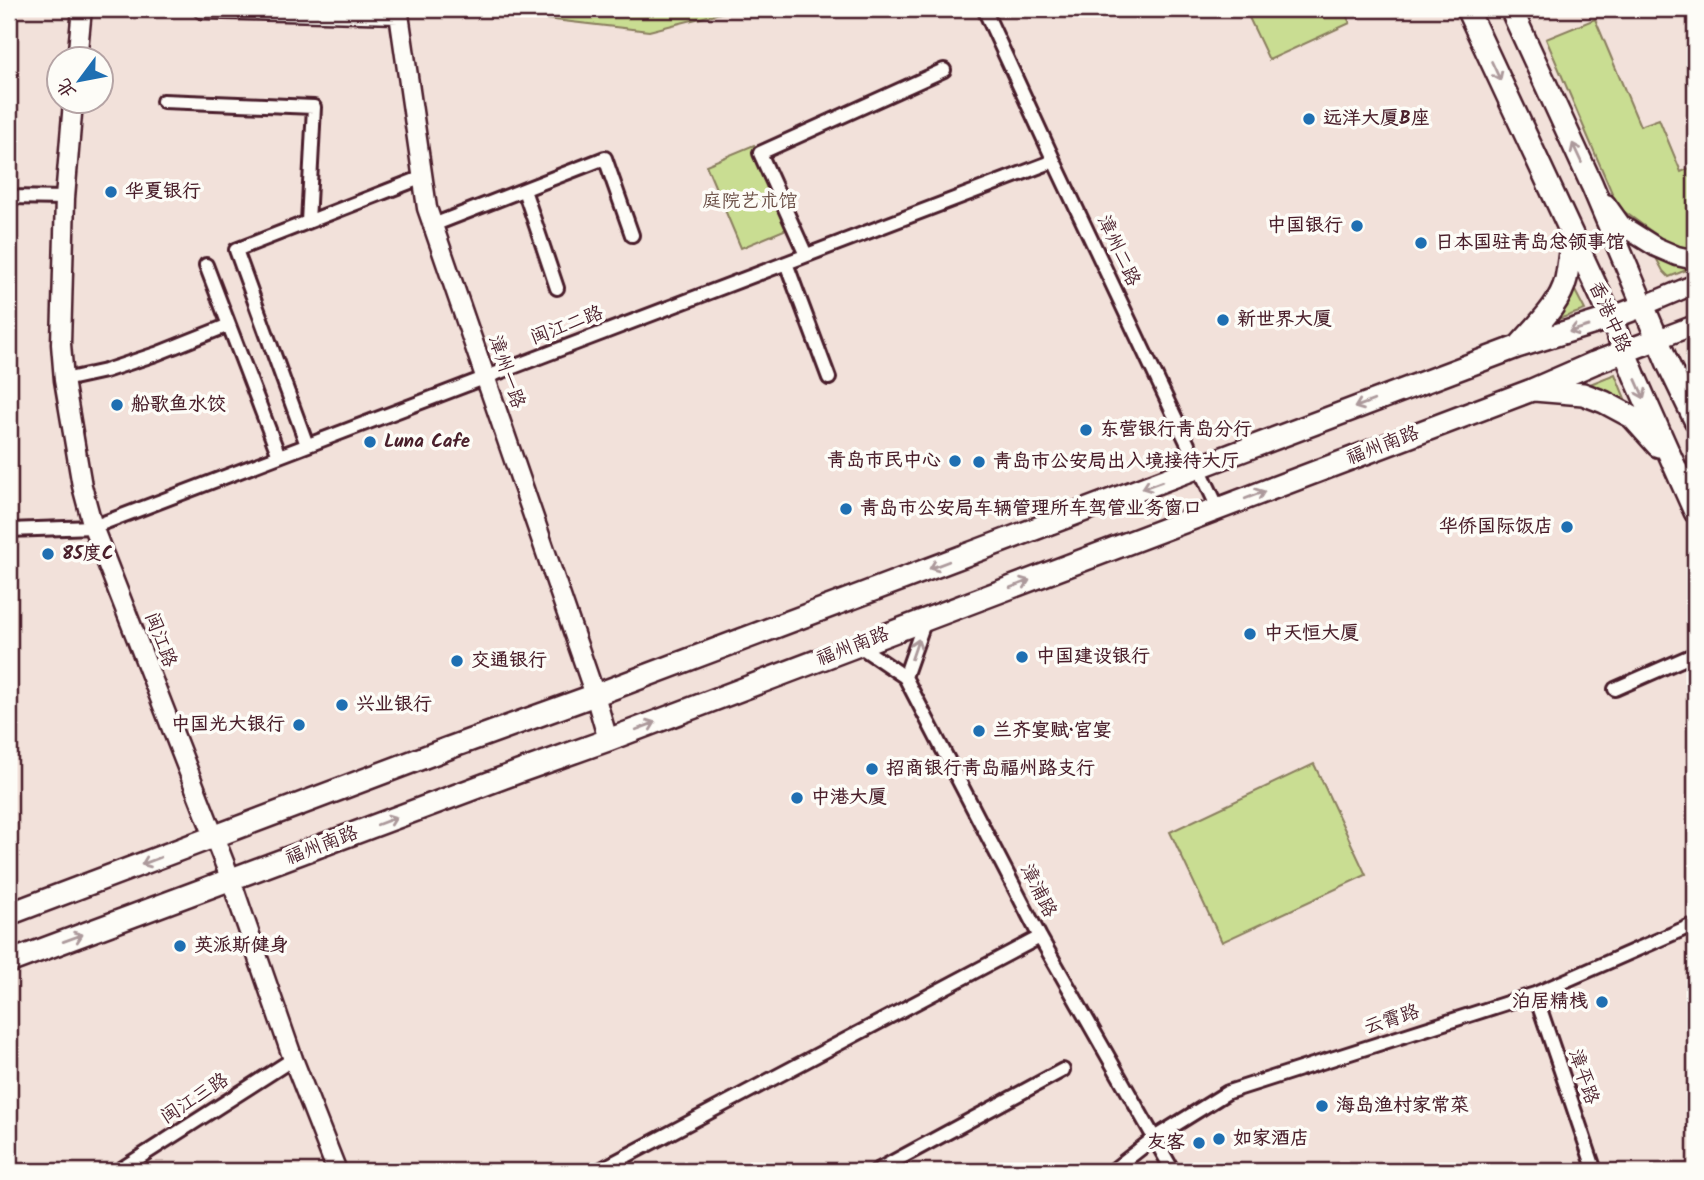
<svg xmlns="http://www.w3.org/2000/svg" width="1704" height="1180" viewBox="0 0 1704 1180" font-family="Kalam,'LXGW WenKai TC',sans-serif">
<rect width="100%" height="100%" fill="#f2e1da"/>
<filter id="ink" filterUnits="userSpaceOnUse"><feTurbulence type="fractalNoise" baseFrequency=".0143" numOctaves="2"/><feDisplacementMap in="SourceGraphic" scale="14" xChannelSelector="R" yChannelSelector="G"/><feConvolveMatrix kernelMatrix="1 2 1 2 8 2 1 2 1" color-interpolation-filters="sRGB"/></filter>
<g filter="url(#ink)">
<path fill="#c9dd92" stroke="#8a7e5e" stroke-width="2" d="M546,9H736L649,31L546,19Z
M1245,9H1343L1350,23L1269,60Z
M1595,19L1640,126L1659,119L1681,172L1695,166V251L1666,242L1618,207L1546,39Z
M754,145L789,228L741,248L706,165Z
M1654,254L1689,269L1669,277L1663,271Z
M1571,283L1585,310L1550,322Z
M1615,374L1626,401L1585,386Z
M1314,764L1366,875L1222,942L1170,832Z"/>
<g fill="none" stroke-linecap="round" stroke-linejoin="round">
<defs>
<path id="street" d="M984,9L1054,161L1219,510
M163,101L314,107L308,222
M524,190L557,288
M9,197L65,198
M433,225L605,158L632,235
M806,255L760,153L944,70
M786,263L829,378
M206,265L279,456
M64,380L105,371L156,354L229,325
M307,445L236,250L423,177
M9,530L93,527L1054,161
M925,620L905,677L1040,937L1173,1171
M858,645L905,677
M1615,689L1695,654
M1535,994L1595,1171
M118,1171L293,1059
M598,1171L1040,937
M876,1171L1063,1070
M1112,1171L1154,1138L1228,1092L1535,994L1695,924"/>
<path id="secondary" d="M203,9L399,14
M400,9L399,14L427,208L595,695L608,740
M77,60L82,9
M73,102L65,198L61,344L64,380L82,486L93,527L231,880L293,1059L337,1171
M1606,204L1621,225L1656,247L1677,256L1695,260
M1643,306L1695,284
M1658,339L1695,325"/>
<path id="primary" d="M1467,9L1611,318L1635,377L1695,512
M1511,9L1592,185L1668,364L1695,420
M1519,346C1536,326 1560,305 1566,279C1569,264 1570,249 1572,235
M1534,390L1583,394L1604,402L1632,417L1658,446
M9,914L446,749L595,695L1517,347L1611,318L1643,306
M9,962L521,771L608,740L1532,390L1594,363L1658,339"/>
</defs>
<use href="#street" stroke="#4a1f2b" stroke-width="18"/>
<use href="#secondary" stroke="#4a1f2b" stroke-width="23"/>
<use href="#primary" stroke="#4a1f2b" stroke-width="26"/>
<use href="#street" stroke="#fdfcf7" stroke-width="12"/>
<use href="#secondary" stroke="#fdfcf7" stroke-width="18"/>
<use href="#primary" stroke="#fdfcf7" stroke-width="21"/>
</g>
<defs><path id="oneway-shaft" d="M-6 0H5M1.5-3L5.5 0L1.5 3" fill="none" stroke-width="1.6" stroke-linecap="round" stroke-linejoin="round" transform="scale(1.75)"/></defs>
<g stroke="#ac999b">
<use href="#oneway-shaft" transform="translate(1496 71) rotate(65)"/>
<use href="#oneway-shaft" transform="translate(1577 153) rotate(-115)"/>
<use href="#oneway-shaft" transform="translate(1579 329) rotate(163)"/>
<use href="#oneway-shaft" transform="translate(1640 389) rotate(66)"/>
<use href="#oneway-shaft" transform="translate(1364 404) rotate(159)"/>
<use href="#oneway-shaft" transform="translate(1152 485) rotate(160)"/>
<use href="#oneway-shaft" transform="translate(1255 495) rotate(-21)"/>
<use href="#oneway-shaft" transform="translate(939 565) rotate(159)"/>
<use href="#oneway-shaft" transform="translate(1020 584) rotate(-21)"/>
<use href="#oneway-shaft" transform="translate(915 649) rotate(-71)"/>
<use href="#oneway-shaft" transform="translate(646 726) rotate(-21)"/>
<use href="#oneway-shaft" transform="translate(387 821) rotate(-21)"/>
<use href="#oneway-shaft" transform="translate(151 861) rotate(159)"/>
<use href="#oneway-shaft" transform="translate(73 938) rotate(-20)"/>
</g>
</g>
<g fill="#1f6fb2" stroke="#fdfcf7" stroke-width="2.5">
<circle cx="1309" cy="119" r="7"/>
<circle cx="111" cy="192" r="7"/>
<circle cx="1357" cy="226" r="7"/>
<circle cx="1421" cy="243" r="7"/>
<circle cx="1223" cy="320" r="7"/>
<circle cx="117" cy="405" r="7"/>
<circle cx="1086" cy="430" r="7"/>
<circle cx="370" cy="442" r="7"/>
<circle cx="955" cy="461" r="7"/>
<circle cx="979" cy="462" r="7"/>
<circle cx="846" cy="509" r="7"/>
<circle cx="1567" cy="527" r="7"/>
<circle cx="48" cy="554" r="7"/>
<circle cx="1250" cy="634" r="7"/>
<circle cx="1022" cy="657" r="7"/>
<circle cx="457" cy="661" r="7"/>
<circle cx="342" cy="705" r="7"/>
<circle cx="299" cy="725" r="7"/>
<circle cx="979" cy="731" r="7"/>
<circle cx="872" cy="769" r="7"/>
<circle cx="797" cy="798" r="7"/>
<circle cx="180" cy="946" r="7"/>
<circle cx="1602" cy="1002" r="7"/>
<circle cx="1322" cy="1106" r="7"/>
<circle cx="1219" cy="1139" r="7"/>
<circle cx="1199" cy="1143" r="7"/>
</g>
<g text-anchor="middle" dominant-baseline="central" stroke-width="7" stroke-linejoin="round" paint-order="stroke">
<g font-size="19" font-weight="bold" fill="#4a1f2b" stroke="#fdfcf7" text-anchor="start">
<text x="1323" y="119">远洋大厦B座</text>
<text x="125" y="192">华夏银行</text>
<text x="1343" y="226" text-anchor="end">中国银行</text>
<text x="1435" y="243">日本国驻青岛总领事馆</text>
<text x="1237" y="320">新世界大厦</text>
<text x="131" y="405">船歌鱼水饺</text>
<text x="1100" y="430">东营银行青岛分行</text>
<text x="384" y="442">Luna Cafe</text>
<text x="941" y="461" text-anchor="end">青岛市民中心</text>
<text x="993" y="462">青岛市公安局出入境接待大厅</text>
<text x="860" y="509">青岛市公安局车辆管理所车驾管业务窗口</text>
<text x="1553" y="527" text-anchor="end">华侨国际饭店</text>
<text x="62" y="554">85度C</text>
<text x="1264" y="634">中天恒大厦</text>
<text x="1036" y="657">中国建设银行</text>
<text x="471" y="661">交通银行</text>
<text x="356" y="705">兴业银行</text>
<text x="285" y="725" text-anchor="end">中国光大银行</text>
<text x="993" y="731">兰齐宴赋·宫宴</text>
<text x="886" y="769">招商银行青岛福州路支行</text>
<text x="811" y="798">中港大厦</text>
<text x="194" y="946">英派斯健身</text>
<text x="1588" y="1002" text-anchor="end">泊居精栈</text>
<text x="1336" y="1106">海岛渔村家常菜</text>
<text x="1233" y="1139">如家酒店</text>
<text x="1185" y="1143" text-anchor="end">友客</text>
</g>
<g font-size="19" fill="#6a4e45" stroke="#fdfcf7">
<text x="750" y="202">庭院艺术馆</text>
</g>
<g font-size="19" fill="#4a1f2b" stroke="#fdfcf7">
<text transform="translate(1118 251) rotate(65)">漳州二路</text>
<text transform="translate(1609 317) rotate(66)">香港中路</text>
<text transform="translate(567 326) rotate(-21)">闽江二路</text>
<text transform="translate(506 372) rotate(71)">漳州一路</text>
<text transform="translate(1383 446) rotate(-21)">福州南路</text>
<text transform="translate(160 640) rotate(69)">闽江路</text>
<text transform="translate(853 647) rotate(-21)">福州南路</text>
<text transform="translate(322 846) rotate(-21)">福州南路</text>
<text transform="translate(1038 891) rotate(63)">漳浦路</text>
<text transform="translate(1392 1020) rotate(-18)">云霄路</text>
<text transform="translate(1583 1077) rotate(71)">漳平路</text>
<text transform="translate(195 1099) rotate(-33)">闽江三路</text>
</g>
</g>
<rect width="1704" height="1180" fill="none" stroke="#fdfcf7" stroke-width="35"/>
<rect x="18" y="18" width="1669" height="1145" fill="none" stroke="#4a1f2b" stroke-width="2.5" filter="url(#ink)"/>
<g transform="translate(80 80) rotate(238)"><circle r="33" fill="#fdfcf7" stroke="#b5a4a5" stroke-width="2"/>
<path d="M0-5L12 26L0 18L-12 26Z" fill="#1f6fb2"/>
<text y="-10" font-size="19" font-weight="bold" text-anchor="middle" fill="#4a1f2b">北</text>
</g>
</svg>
